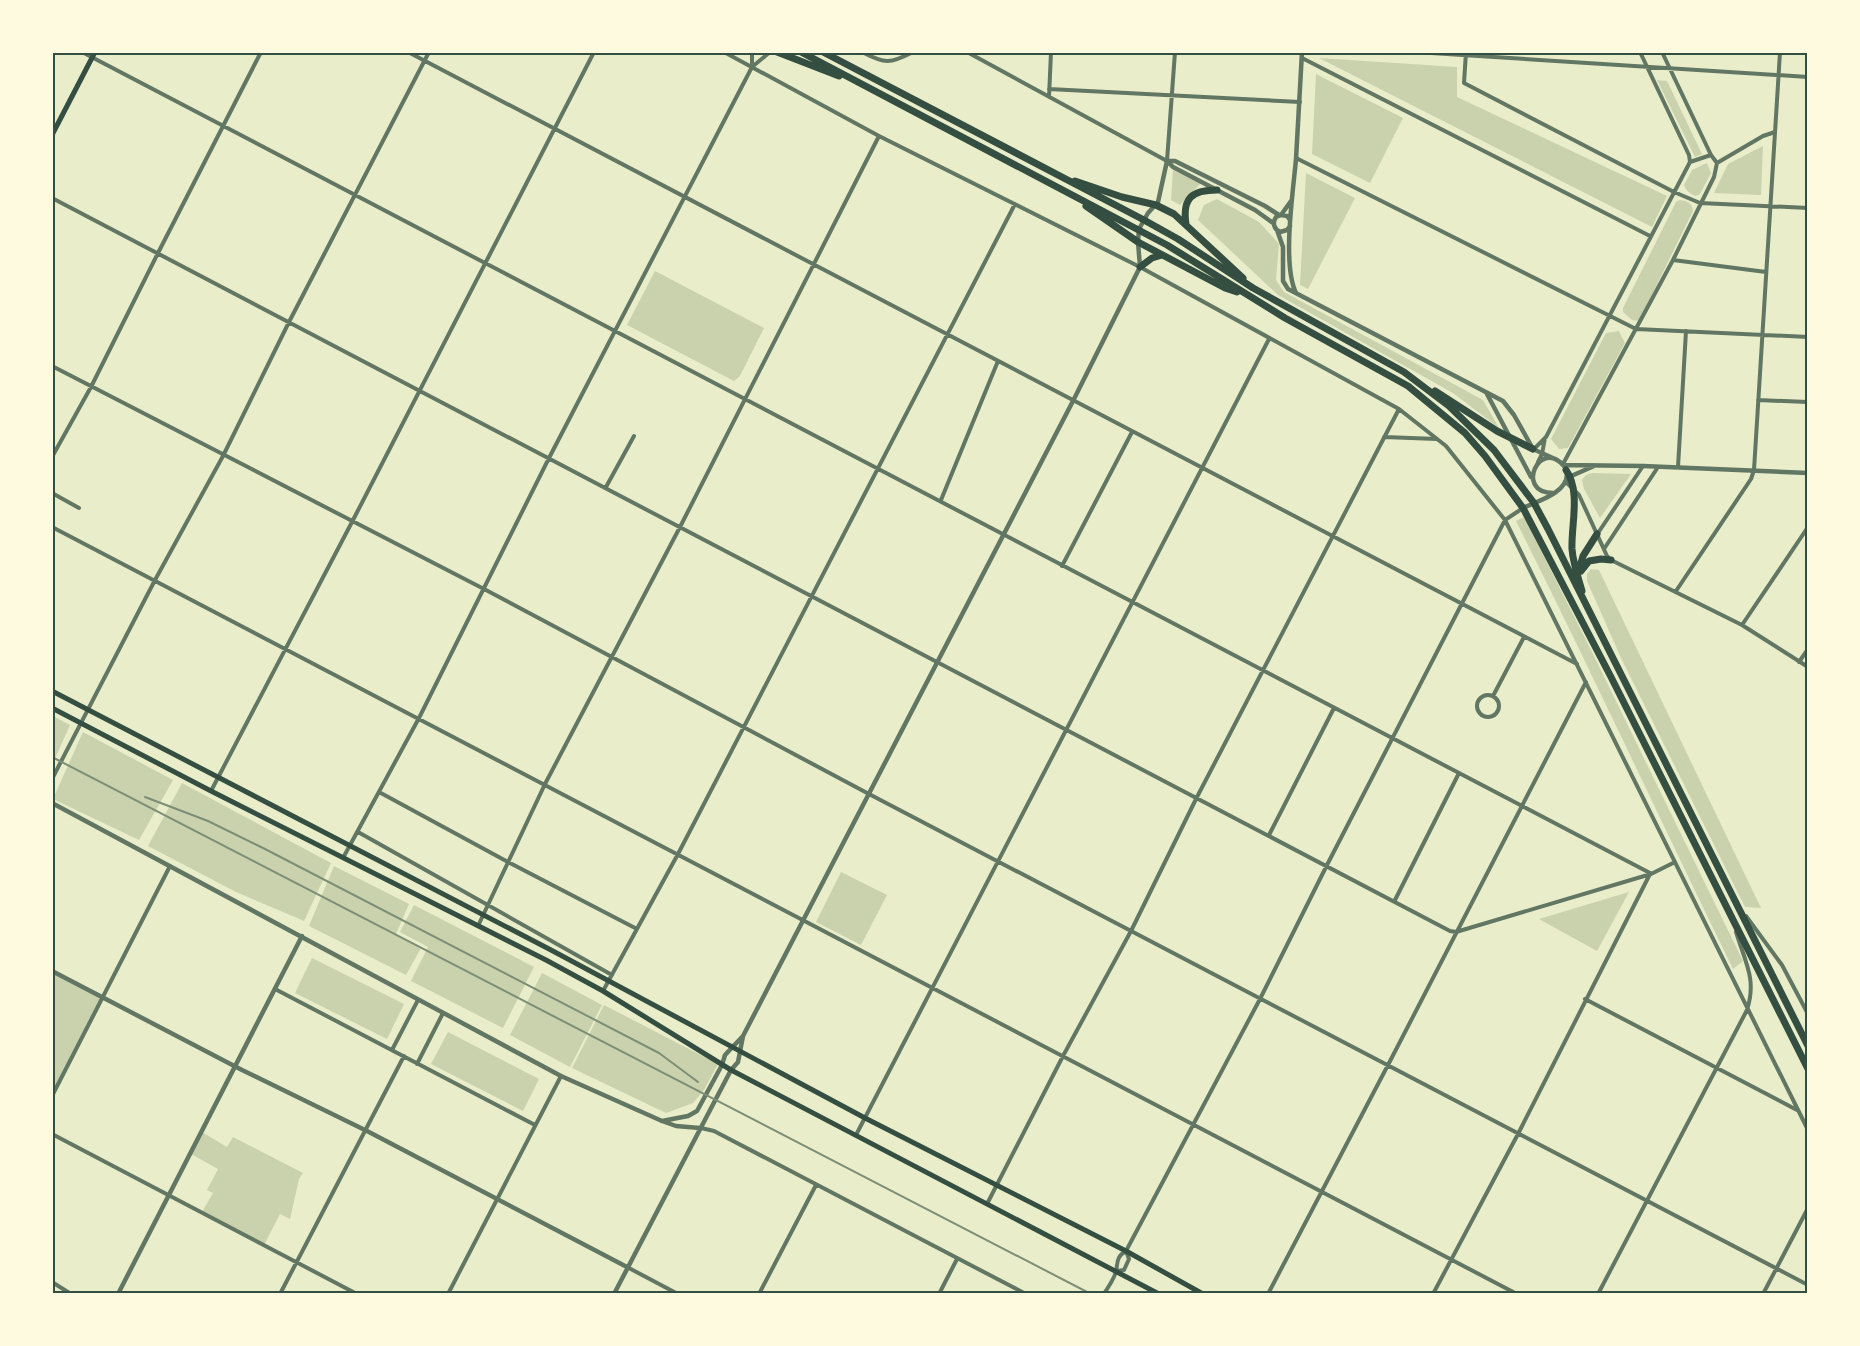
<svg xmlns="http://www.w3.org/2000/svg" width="1860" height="1346" viewBox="0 0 1860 1346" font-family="'DM Sans',sans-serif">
<rect width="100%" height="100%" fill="#e9edc9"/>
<path fill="#cad2ad" d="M1319,58L1457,67V97L1667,196L1652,227Z
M1316,74L1403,118L1370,183L1312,154Z
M1657,80L1667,81L1702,154L1695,157Z
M1763,146L1761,195L1714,193L1728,164Z
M1707,163L1711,173L1700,194L1696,196C1690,194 1686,191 1684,185L1692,170Z
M1173,170L1201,183L1180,205L1171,200Z
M1306,173L1355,198L1308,289L1300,285Z
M1217,199L1259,222L1279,244L1276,280L1284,292L1483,400L1499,428L1453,393L1278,295L1198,220L1204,205Z
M1680,200C1688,201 1692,203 1693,211L1639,321L1632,320L1623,312V308L1676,202Z
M655,271L764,328L740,376L734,381L627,325Z
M1619,331L1625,343L1568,448L1559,449L1551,439L1606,333Z
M1592,473L1631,474L1600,518L1584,489L1582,480L1586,475Z
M1524,517L1594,656L1743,961L1733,969C1660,820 1591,670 1516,521Z
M1591,569L1599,570L1761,908L1745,907L1621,658L1587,581V574Z
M53,716L70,725L53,763Z
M83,732L173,780L139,840L53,799Z
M182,783L331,863L304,921L236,892L148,846Z
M334,866L409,904L396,934L421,948L406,975L309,926Z
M841,872L887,895L861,945L816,922Z
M1629,892L1597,951L1539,919Z
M414,905L534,967L503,1028L411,981L428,947L400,932Z
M312,958L404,1004L387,1039L295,993Z
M53,971L102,997L53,1096Z
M542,973L602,1005L570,1067L510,1035Z
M604,1005L718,1064L704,1090L693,1103L666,1113L572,1068Z
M448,1032L539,1079L523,1111L431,1064Z
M202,1132L227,1147L233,1137L303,1173L299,1179L290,1219L280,1214L264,1245L202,1212L213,1193L207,1190L218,1169L191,1154Z"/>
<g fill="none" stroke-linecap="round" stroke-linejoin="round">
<path stroke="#617663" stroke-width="4" d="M82,52L1650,873
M408,52L1577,664
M724,52L879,136L1140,267L1399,409L1446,446L1505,520L1808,1130
M752,52V67
M862,52C885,64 890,64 913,52
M967,52L1167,161L1175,52
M1415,52L1808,77
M1466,52L1464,83L1674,192L1700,203L1808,208
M1640,52L1689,155L1690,162
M1662,52L1711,155
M1302,58L1650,236
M1049,89L1300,102
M1049,97L1051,52
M1296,158L1636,329L1808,337
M1717,163L1763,136L1775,132
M52,198L1450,931L1456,932L1651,874L1675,862
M1673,260L1766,272
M52,366L484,589L869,794L1808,1285
M1758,400L1808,402
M1384,437L1437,439
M1534,449L1546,437L1690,162L1711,155L1717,163L1714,177L1673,260L1563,464
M52,457L91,387L158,253L261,52
M1538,462L1542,454L1545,438
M1678,467L1686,331
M1566,482L1579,495L1607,556L1611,560L1742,625L1808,667
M606,487L634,436
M52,493L79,508
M941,500L998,361
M52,527L1517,1294
M1598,533L1643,466
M1604,549L1658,467
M1062,566L1132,432
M1676,591L1751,479L1754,470L1780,52
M1742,625L1808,527
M1799,662L1808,649
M1477 706a11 11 0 1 1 22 0a11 11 0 1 1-22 0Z
M1493,696L1524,637
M52,779L155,580L223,456L289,322L429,52
M211,791L352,522L594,52
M379,792L508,862L637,929
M358,832L612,975
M1269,835L1334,708
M343,858L419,718L549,458L752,67L770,52
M1395,900L1459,773
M1746,916L1782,965L1808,1014
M478,926L545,784L680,527L879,136
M275,989L535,1125
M603,991L678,854L1015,204
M1585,999L1797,1110
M392,1050L418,1000
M417,1064L443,1013
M52,1096L170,866
M701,1128L714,1131L1026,1294
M52,1134L357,1294
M856,1135L1269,339
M987,1204L1063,1056L1131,931L1197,797L1399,409
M627,1267L678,1294
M1117,1271L1124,1270L1129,1259L1126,1251
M52,1282L71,1294
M280,1294L404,1056
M448,1294L561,1076
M759,1294L816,1185
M939,1294L957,1259
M1104,1294C1108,1287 1115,1278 1116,1271C1118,1262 1116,1257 1126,1251L1260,999L1327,865L1505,520L1523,508
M1268,1294L1388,1065L1586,682
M1433,1294L1518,1134L1650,874
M1598,1294L1747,1010C1757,979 1745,962 1736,932
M1763,1294L1808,1208"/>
<path stroke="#617663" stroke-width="4.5" d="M1167,161H1175L1265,206L1279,215
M1167,161L1173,167L1255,210L1273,223
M1281,215L1291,201
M1290,220L1287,216L1281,215L1276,217C1272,223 1274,229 1280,232L1287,230L1290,226
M1277,230L1283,247V281L1288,289L1503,401L1514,415L1533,449L1555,459
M1296,293C1282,264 1293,193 1296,159C1298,124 1300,88 1302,52
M1487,394L1531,477
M1564,465L1643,466L1808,473
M1569,477L1594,466
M1553,493C1514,493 1540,437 1564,466
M1523,508C1538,501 1567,493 1567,474
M52,803L561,1076L662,1121L676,1126L700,1128
M52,971L242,1070L367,1131L627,1267
M662,1121L688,1116L697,1111L722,1065L725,1055L743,1036L1073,401L1140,267L1138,242L1139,229L1148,213L1158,202L1167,161
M118,1294L302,936
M614,1294L731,1070L738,1062L743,1036"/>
<path stroke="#344e41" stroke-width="5" d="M52,135L95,52
M52,691L551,950L865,1118L1126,1251L1203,1294
M52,708L211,791L546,960L603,991L731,1070L1159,1294"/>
<path stroke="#344e41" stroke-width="7" d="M777,52L839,76
M801,52L1167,245L1285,318L1408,386L1465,433L1485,456L1523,508L1611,677L1808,1069
M823,52L1144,220L1178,239L1253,288L1404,372L1449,406L1494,450L1534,503L1548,529L1808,1046
M1075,181L1122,197L1156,205L1174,214L1243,278
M1086,206L1138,242L1225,288L1237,292
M1186,224C1182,198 1192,190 1217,190
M1140,267L1152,258L1162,255
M1435,391L1497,431L1533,449
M1566,470C1581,491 1571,525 1572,549C1573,563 1578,577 1582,591
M1581,571L1589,561L1601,559L1611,560
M1578,573L1583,556L1597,534"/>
<path stroke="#7c8e77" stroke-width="2" d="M52,757L1091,1294
M145,797L208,821L265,849L659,1053L698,1082"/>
</g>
<rect width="1860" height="1346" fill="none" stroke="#fefae0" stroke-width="108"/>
<rect x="54" y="54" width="1752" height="1238" fill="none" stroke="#344e41" stroke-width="2"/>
</svg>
